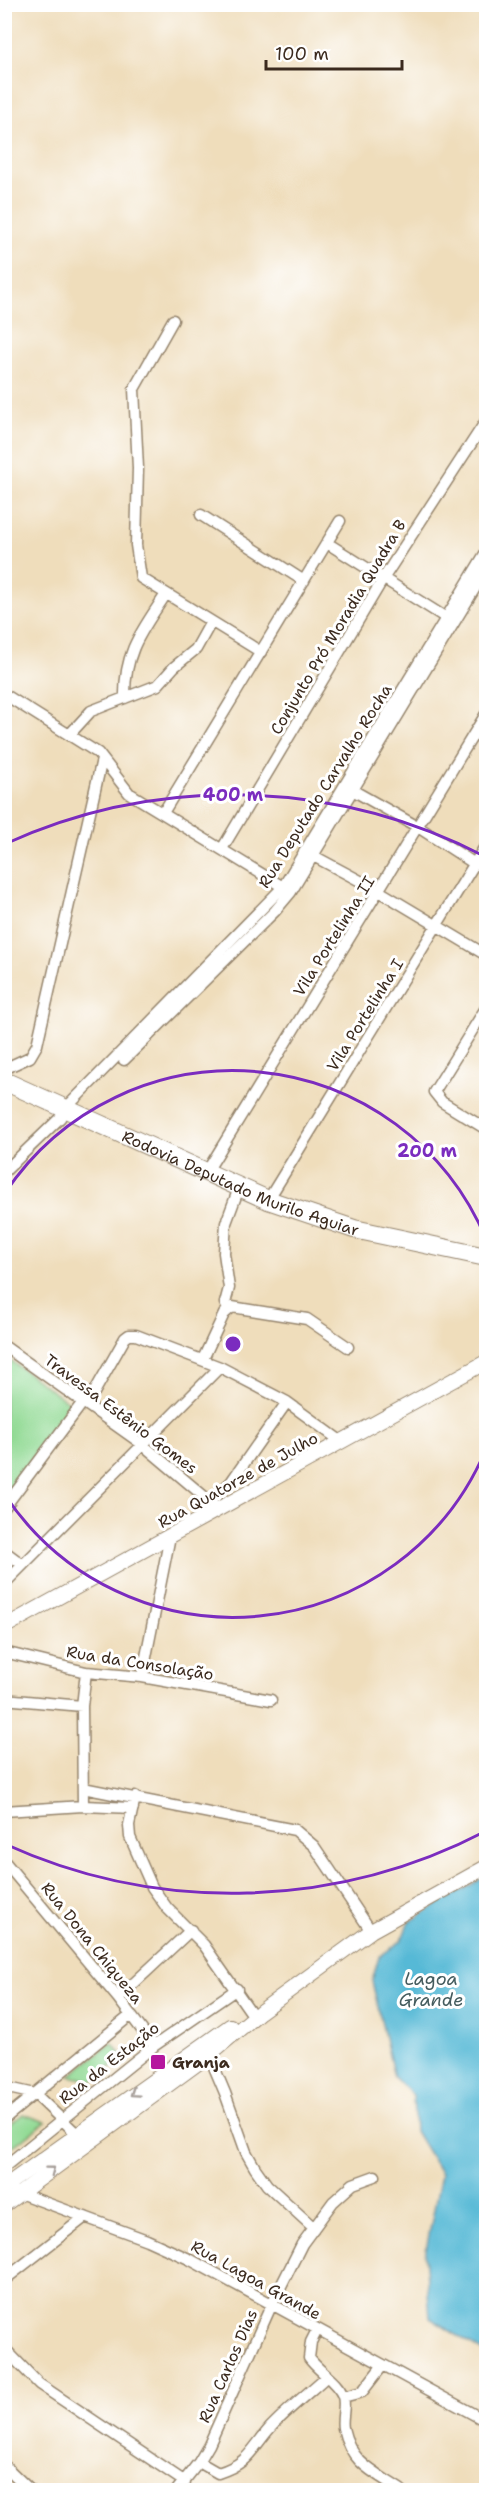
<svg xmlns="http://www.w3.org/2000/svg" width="491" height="2495" viewBox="0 0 491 2495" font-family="'Shantell Sans',sans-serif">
<rect width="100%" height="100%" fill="#fff"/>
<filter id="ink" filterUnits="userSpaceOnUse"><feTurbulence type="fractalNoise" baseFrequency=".0167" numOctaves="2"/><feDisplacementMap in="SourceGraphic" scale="12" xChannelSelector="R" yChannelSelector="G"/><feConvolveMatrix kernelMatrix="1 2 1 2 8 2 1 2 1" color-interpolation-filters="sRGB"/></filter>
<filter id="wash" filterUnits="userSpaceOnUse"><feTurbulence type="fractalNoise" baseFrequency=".008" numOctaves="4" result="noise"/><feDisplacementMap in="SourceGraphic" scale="24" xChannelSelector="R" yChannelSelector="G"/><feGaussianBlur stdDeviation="1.35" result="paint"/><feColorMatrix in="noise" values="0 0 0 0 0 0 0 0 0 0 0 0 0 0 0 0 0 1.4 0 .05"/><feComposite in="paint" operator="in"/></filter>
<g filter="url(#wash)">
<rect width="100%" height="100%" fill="#efddbb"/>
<path fill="#92da94" stroke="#668259" stroke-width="1.5" d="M4,1356L72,1405L5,1498H4Z
M112,2043L123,2057L93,2081L70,2076Z
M23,2114L46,2122L5,2152V2128Z"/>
<path fill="#57b9d6" stroke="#49727a" stroke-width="1.5" d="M486,1876V2354L430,2318L425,2255L441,2174L415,2131L413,2095L394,2077L372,1981L379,1957L401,1941L409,1922Z"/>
</g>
<g filter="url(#ink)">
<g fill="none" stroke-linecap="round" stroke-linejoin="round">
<defs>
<path id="minor" d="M173,320L134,389L138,468L136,545L141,578L261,652
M201,515L304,581
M327,543L451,621
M4,694L98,753L129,793L288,890
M125,698C124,651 142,631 166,594
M70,734L91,711L158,685L174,667L196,649L211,622
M347,787L418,827L475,864
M163,813L340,521
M222,849L383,579L486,421
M308,853L379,891L486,955
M486,1008L434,1092L442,1102L486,1129
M124,1060L275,911L291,892L486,570
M4,1069L30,1057L37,1045L102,759
M4,1172L60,1118L65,1109L283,887L486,552
M206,1173L486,714
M268,1200L486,845
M228,1309L225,1303L229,1288L224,1253L226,1223L239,1188
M4,1346L142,1444L219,1509
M203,1359L224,1314L232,1307L307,1319L348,1347
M87,1405L125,1338L129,1335H136L220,1367L287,1402L342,1442
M210,1501L231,1482L287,1402
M4,1508L83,1402
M4,1551L23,1565
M4,1584L220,1367
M4,1652L86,1672L142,1677L271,1700
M142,1677L170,1536
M4,1699L82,1706
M83,1788L295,1830L314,1846L371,1931
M135,1797L129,1825L130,1837L152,1887L167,1908L204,1945L250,2011
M83,1806L82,1706L86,1672
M4,1811L83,1806L133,1808
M4,1861L118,1998L154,2046
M118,1998L191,1930
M209,2055L225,2093L246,2152L255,2168L267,2185L314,2228
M4,2087L35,2094L77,2134
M4,2119L131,2015
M4,2167L154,2046L237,1989
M14,2191L147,2240L189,2259L486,2421
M4,2280L85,2217
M317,2330L311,2342L309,2358C318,2371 337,2381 343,2396C346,2406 341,2418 343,2428C351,2464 374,2472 401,2490
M4,2348L39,2384L185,2482
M343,2397L362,2392L383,2365
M199,2462L218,2473C249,2463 250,2451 270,2428C287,2410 307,2394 326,2377
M4,2465L30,2490
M177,2490L199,2462L209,2445L271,2306L302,2244L333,2202L353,2184L375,2176"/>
<path id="tertiary" d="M4,1627L486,1362
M4,2187L230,2026
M4,2205L209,2055L260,2012L371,1931L486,1867"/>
<g id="trunk">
<path id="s1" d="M4,1081L268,1200L354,1229L486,1257"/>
</g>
</defs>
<use href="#minor" stroke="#95846c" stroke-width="13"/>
<use href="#tertiary" stroke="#95846c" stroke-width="16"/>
<use href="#trunk" stroke="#95846c" stroke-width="20"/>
<use href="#minor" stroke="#fff" stroke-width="10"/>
<use href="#tertiary" stroke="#fff" stroke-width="14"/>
<use href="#trunk" stroke="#fff" stroke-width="18"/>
</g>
<defs><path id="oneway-chevron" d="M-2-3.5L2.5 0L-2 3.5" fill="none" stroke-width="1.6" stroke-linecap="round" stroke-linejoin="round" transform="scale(1.5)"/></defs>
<g stroke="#a79f9a">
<use href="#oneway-chevron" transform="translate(134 2093) rotate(146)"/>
<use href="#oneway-chevron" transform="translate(51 2170) rotate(-37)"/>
</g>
</g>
<g fill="none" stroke="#7b2cbf" stroke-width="3">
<path d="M486 1449A274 274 0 0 1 5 1495M5 1193A274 274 0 0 1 486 1239"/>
<path d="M486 1831A549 549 0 0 1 5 1844M5 844A549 549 0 0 1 486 857"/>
</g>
<rect fill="#b5179e" stroke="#fff" stroke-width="2" x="150" y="2054" width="16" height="16" rx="3"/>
<g text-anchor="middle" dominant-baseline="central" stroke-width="6" stroke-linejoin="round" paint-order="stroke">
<g font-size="16" fill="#3b2a1e" stroke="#fff">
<text transform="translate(338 627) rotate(-59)">Conjunto Pró Moradia Quadra B</text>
<text transform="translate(325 786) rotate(-58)">Rua Deputado Carvalho Rocha</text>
<text transform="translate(334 936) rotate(-58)">Vila Portelinha II</text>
<text transform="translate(365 1015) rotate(-58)">Vila Portelinha I</text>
<text stroke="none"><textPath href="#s1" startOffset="258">Rodovia Deputado Murilo Aguiar</textPath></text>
<text transform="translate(121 1414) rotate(37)">Travessa Estênio Gomes</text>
<text transform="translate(238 1480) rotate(-29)">Rua Quatorze de Julho</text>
<text transform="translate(140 1663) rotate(9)">Rua da Consolação</text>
<text transform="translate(92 1943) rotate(51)">Rua Dona Chiqueza</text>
<text transform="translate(109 2063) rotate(-38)">Rua da Estação</text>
<text transform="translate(256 2280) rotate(29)">Rua Lagoa Grande</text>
<text transform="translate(228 2366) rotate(-66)">Rua Carlos Dias</text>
</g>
<g font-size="16" font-weight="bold" fill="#3b2a1e" stroke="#fff" text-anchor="start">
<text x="172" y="2062">Granja</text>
</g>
<g font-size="18" font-style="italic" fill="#455c5e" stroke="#fff">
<text x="431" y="1979">Lagoa<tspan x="431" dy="21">Grande</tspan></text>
</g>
</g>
<circle cx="233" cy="1344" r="9" fill="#7b2cbf" stroke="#fff" stroke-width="3"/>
<g font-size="18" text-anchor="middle" font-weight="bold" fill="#7b2cbf" stroke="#fff" stroke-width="6" stroke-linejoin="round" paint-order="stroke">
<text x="233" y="801">400 m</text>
<text x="427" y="1157">200 m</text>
</g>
<rect width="491" height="2495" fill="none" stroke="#fff" stroke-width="24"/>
<path d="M266 60v9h136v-9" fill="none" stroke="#3b2a1e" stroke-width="3"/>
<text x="275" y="60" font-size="18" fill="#3b2a1e" stroke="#ffffff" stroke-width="4.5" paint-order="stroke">100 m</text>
</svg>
